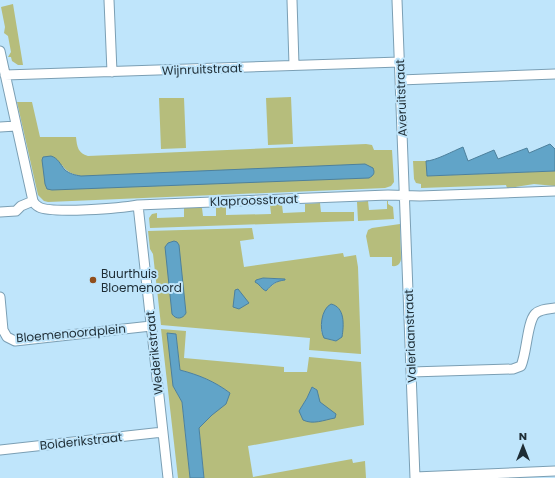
<svg xmlns="http://www.w3.org/2000/svg" width="555" height="478" viewBox="0 0 555 478" font-family="Poppins,sans-serif">
<rect width="100%" height="100%" fill="#bfe5fb"/>
<path fill="#b6bd7c" fill-rule="evenodd" d="M13,4L23,65H18L12,61L11,57H8L11,52L8,36L4,33L5,27L1,7Z
M291,97L293,144L268,145L266,98Z
M159,98H184L186,148L161,149Z
M17,102H32L40,137H76C77,147 78,153 88,156L366,144L372,145L374,150H392L394,182L391,186L385,188L48,202L44,201L38,195ZM62,165C67,172 72,174 81,176L45,184Z
M413,161H426L427,176L555,171V186L534,184L509,188H507L506,185L421,188V184L416,183L414,179Z
M368,201L369,210L387,209V201H388V204L393,207L394,219L358,221L357,202Z
M320,203L321,212H354V221L150,228L149,218L152,214L157,213V218L184,217V208H202L203,216H216V207H226V215L271,214L270,205H282L283,213L305,212V204Z
M400,224L401,258C401,263 398,267 392,266V257H370L366,236L368,230L372,228Z
M252,228L254,239L240,241L244,267L343,253L344,257L356,255L358,267L361,354L309,350L310,338L161,325L153,254L150,249L148,231ZM263,278H276L285,280C276,281 272,285 266,291L263,289L256,280ZM323,315L336,341C318,338 320,330 323,315Z
M161,329L186,331L184,358L284,367V372H307L309,357L361,362L364,425L248,446L253,477L352,459L353,463L365,461L366,478H204L199,428L212,415L230,393C214,381 199,375 180,370L176,334L173,386L182,402L190,478H178ZM312,387L317,390L319,402L323,405L299,411L307,398Z"/>
<path fill="#61a4c8" stroke="#4d809c" d="M550,144L555,149V171L427,176L426,161C435,161 453,151 463,147L468,161L494,150L498,159L527,148L529,153Z
M51,156C58,158 60,164 65,170C70,174 75,175 81,176L365,164L373,168C375,173 374,175 369,178L52,190L47,189L45,184L42,160L43,157Z
M174,241L177,242L179,245L186,313C183,319 176,320 172,314L165,247L168,243Z
M263,278L285,279V280C276,281 272,284 266,291C261,289 260,284 255,282L256,280Z
M238,289L249,303L239,309L233,307L235,290Z
M331,304C345,307 344,325 342,337L336,341L324,338C319,329 321,309 331,304Z
M167,333L176,334L180,370C199,375 214,381 230,393L226,404L212,415L199,428L204,478H190L182,402L173,386Z
M312,387L317,390L320,402L336,414L335,418C324,420 313,425 303,420L299,411L307,398Z"/>
<g fill="none" stroke-linecap="round" stroke-linejoin="round">
<defs>
<path id="minor" d="M109,0L112,72
M292,0L294,65
M397,0L415,478
M0,51L33,201C34,203 37,206 39,207C52,214 122,208 138,205L388,195L420,196L555,191
M5,75L400,62
M400,80L555,74
M0,127L16,126
M138,205L168,478
M0,212L16,211L21,206L33,201
M0,297L3,330L7,337L15,341L151,326
M411,372L513,369L521,366C527,352 527,323 535,314C540,309 548,309 555,308
M0,450L163,432
M415,477L555,471"/>
</defs>
<use href="#minor" stroke="#7b9fb4" stroke-width="11"/>
<use href="#minor" stroke="#fff" stroke-width="9"/>
</g>
<circle fill="#904e1c" stroke="#bfe5fb" stroke-width="1.5" cx="93" cy="280" r="4"/>
<g text-anchor="middle" dominant-baseline="central" stroke-width="4" stroke-linejoin="round" paint-order="stroke">
<g font-size="12" fill="#1e2d35" stroke="#bfe5fb">
<text transform="translate(202 69) rotate(-2)">Wijnruitstraat</text>
<text transform="translate(401 98) rotate(-92)">Averuitstraat</text>
<text transform="translate(254 200) rotate(-2)">Klaproosstraat</text>
<text transform="translate(71 333) rotate(-5)">Bloemenoordplein</text>
<text transform="translate(410 336) rotate(-92)">Valeriaanstraat</text>
<text transform="translate(154 353) rotate(-96)">Wederikstraat</text>
<text transform="translate(81 441) rotate(-6)">Bolderikstraat</text>
</g>
<g font-size="12" fill="#1e2d35" stroke="#bfe5fb" text-anchor="start">
<text x="101" y="273">Buurthuis<tspan x="101" dy="14">Bloemenoord</tspan></text>
</g>
</g>
<g transform="translate(523 446)" stroke="#bfe5fb" stroke-width="3" paint-order="stroke">
<path d="M0-3L7 15L0 10L-7 15Z" fill="#1e2d35"/>
<text y="-6" font-size="11" font-weight="bold" text-anchor="middle" fill="#1e2d35">N</text>
</g>
</svg>
